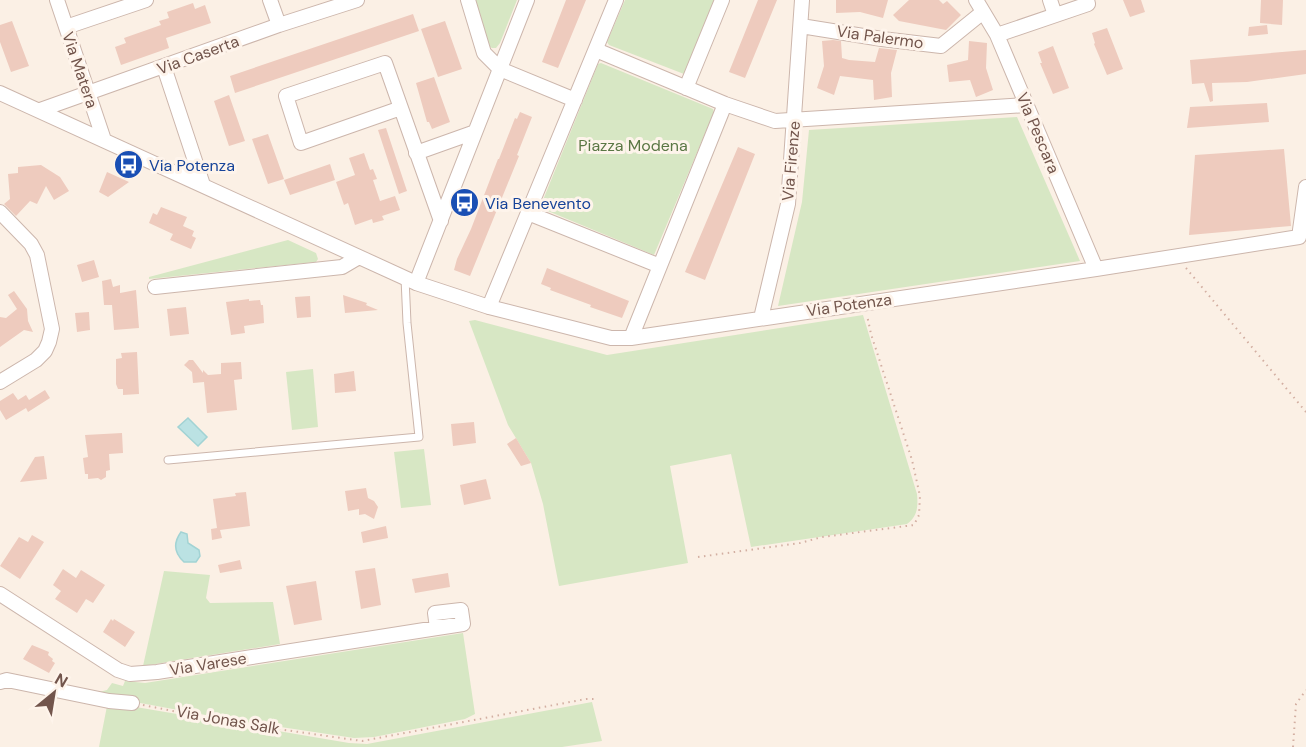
<svg xmlns="http://www.w3.org/2000/svg" width="1306" height="747" viewBox="0 0 1306 747" font-family="'DM Sans',sans-serif">
<rect width="100%" height="100%" fill="#fbf0e5"/>
<path fill="#d7e7c4" d="M472,0H517L500,43L496,48H492L488,46Z
M625,0H715L684,74L609,45L607,42Z
M601,63L713,109L714,112L654,255L543,209L541,205L598,64Z
M1017,117L1080,261L778,306L802,202L809,130Z
M288,240L316,253L318,259L316,262L149,279V277Z
M863,315L917,494C918,506 918,516 907,524L751,547L731,454L670,466L688,563L559,586L543,504L531,463L508,425L469,321L475,320L607,355Z
M313,369L318,427L292,430L286,372Z
M424,449L431,505L401,508L394,452Z
M164,571L210,575L206,598L210,603L273,602L280,644L143,666Z
M463,633L475,714L465,719L374,737L354,738L233,720L91,694L107,690L112,683L123,686L125,681L145,683Z
M592,702L602,741L562,747H99L107,706H130L218,721L253,730L278,731L349,743L367,744Z"/>
<path fill="#bbe2e3" stroke="#a2d3d4" stroke-width="1.5" d="M188,418L207,437L198,446L178,427Z
M181,532L187,534L188,543L199,550L200,556L196,562H184C174,553 173,543 181,532Z"/>
<path fill="#eecbbe" d="M566,0H586L558,68L542,62Z
M758,0H777L745,78L729,72Z
M836,0H888L883,18L860,12L836,13Z
M909,0H939L943,4L947,1L961,15L946,30L899,21L893,15Z
M1123,0H1141L1145,12L1130,17Z
M1261,0H1283L1282,25L1260,23Z
M193,3L195,9L205,5L211,23L166,38L169,48L121,65L115,47L126,43L124,38L161,25L159,21L169,18L167,12Z
M413,14L419,31L235,93L230,76Z
M12,21L29,66L11,72L0,42V25Z
M445,21L462,69L438,77L421,29Z
M1267,25L1268,34L1248,36L1249,27Z
M1107,28L1123,69L1107,75L1094,44L1095,43L1092,33Z
M833,40L841,41L842,58L849,60L875,62L879,48L897,50L891,73L892,97L874,100L873,80L840,76L834,95L817,88L824,66L822,41Z
M969,41L987,43L986,68L993,90L976,97L970,80L949,82L947,65L968,60Z
M1053,46L1069,88L1053,94L1040,63H1042L1038,52Z
M1306,50V74L1247,82L1212,83L1213,101L1210,102L1204,83L1192,84L1190,60Z
M434,77L450,122L432,129L429,122H427L416,83Z
M229,95L245,141L229,146L214,101Z
M1267,103L1269,122L1187,128L1190,107Z
M520,112L532,117L517,155L519,156L470,276L454,270L457,259L471,229L498,159H499L515,118L517,119Z
M386,128L407,191L399,194L378,130Z
M268,134L284,179L268,184L252,139Z
M738,147L755,154L705,280L685,272Z
M1284,149L1291,226L1189,235L1195,155Z
M364,153L370,170L373,169L377,179L373,180L380,201L395,196L400,210L382,216L384,220L373,223L372,219L355,225L348,203L344,205L336,182L355,175L349,158Z
M330,164L335,180L290,195L284,180Z
M41,165L60,177L69,191L54,200L46,186L37,204L30,201L16,216L4,204L10,199L8,174L18,173V167Z
M107,172L129,182L108,197L99,192Z
M161,207L187,217L183,226L194,231L192,236L196,238L191,249L170,240L173,234L149,223L153,213L157,215Z
M94,260L99,277L82,282L77,265Z
M547,268L629,301L622,318L590,307L591,305L550,290L551,288L541,284Z
M111,279L113,287L120,285V293L136,290L139,328L114,330L112,305H104L102,281Z
M14,291L27,309L28,321L33,332L24,330L0,347V317L6,318L17,309L8,295Z
M343,295L367,303L366,305L378,310L345,313Z
M310,296L311,317L297,318L295,297Z
M249,299V301L260,300L261,305H263L264,323L244,326L245,333L231,335L226,302Z
M186,307L189,334L170,336L167,309Z
M89,312L90,330L77,332L75,313Z
M137,352L139,394L123,395V389H118L116,384V359L122,358L121,353Z
M189,360H193L203,373V370L208,375L221,374V363L241,362L242,379L234,380L237,410L207,413L204,382L193,383L192,372L184,365Z
M354,371L356,391L335,393L334,374Z
M45,390L50,398L28,412L26,408L6,420L0,410V401L13,393L18,400L26,395L29,400Z
M474,422L476,443L453,446L451,424Z
M122,433L123,453L109,454L110,470L106,471V477L101,480L98,478L88,479V474H85L83,458L88,457L85,435Z
M516,438L531,463L521,466L507,444Z
M44,456L47,479L20,482L35,457Z
M486,479L491,499L464,505L460,485Z
M366,488L368,498L374,501L378,507L374,519L365,514L359,515V509L348,511L345,491Z
M246,492L250,526L220,530L222,538L212,540L211,529L217,528L213,499L236,496L235,493Z
M386,526L388,538L363,543L361,532Z
M32,535L44,542L20,579L0,566L19,537L28,542Z
M240,560L242,569L220,573L218,565Z
M375,568L381,605L361,609L355,571Z
M63,569L76,578L81,570L105,585L93,603L86,599L77,613L55,599L61,591L53,585Z
M448,573L450,587L415,593L412,579Z
M316,581L322,620L294,625L286,586Z
M111,619L113,621L114,619L135,632L125,647L103,632Z
M32,645L49,652L48,655L53,659L52,661L55,663L49,673L23,659Z"/>
<g fill="none" stroke-linecap="round" stroke-linejoin="round">
<defs>
<path id="lane" d="M168,460L419,437L407,323L405,278"/>
<path id="street" d="M57,0L104,140
M270,0L279,25
M468,0L484,53L500,69L575,100
M976,0L997,35L1096,269
M1050,0L1055,15
M801,26L882,39L941,46L983,12
M66,27L146,0
M997,35L1088,4L1087,0
M596,50L725,104L775,121L1026,105
M164,67L203,185
M686,88L722,0
M0,93L416,283L489,307L611,338H631L1096,269L1299,237L1306,187
M401,108L301,143L286,96L385,63L441,221
M40,110L279,25L357,0
M416,153L475,132
M0,212L31,244L37,255L52,329L49,342L45,351L36,360L0,382
M528,213L660,266
M416,283L527,0
M155,287L342,267L359,257
M489,307L616,0
M761,318L788,204L802,0
M631,338L725,104
M0,594L118,670L130,674L157,672L437,628L463,624L461,610L435,613L437,628
M0,682L7,680L109,701L132,703"/>
</defs>
<use href="#lane" stroke="#ccb6ac" stroke-width="9"/>
<use href="#street" stroke="#ccb6ac" stroke-width="16"/>
<path stroke="#d3afa2" stroke-width="2" stroke-dasharray="1.5 4.5" stroke-linecap="butt" d="M1186,268L1306,412
M698,557L800,543L822,537L914,525L919,515L920,496L912,460L871,334L867,315
M143,705L253,727L278,729L362,741L586,699H598
M1293,747L1296,704L1306,690"/>
<use href="#lane" stroke="#fff" stroke-width="7"/>
<use href="#street" stroke="#fff" stroke-width="14"/>
</g>
<defs>
<symbol id="bus-disc" viewBox="-11 -11 22 22"><circle r="9.5" fill="#1a4fb4" stroke="#fef4eb"/><path d="M-5-6H5V4H4V6H2V4H-2V6H-4V4H-5ZM-3.5-4V0h7V-4ZM-3.5 1.2v1.5H-2V1.2ZM2 1.2v1.5H3.5V1.2Z" fill="#fff"/></symbol>
</defs>
<g fill-rule="evenodd">
<use href="#bus-disc" x="112" y="148" width="33" height="33"/>
<use href="#bus-disc" x="448" y="186" width="33" height="33"/>
</g>
<g text-anchor="middle" dominant-baseline="central" stroke-width="6" stroke-linejoin="round" paint-order="stroke">
<g font-size="16" fill="#72554c" stroke="#fef4eb">
<text transform="translate(880 37) rotate(8)">Via Palermo</text>
<text transform="translate(198 55) rotate(-20)">Via Caserta</text>
<text transform="translate(80 70) rotate(71)">Via Matera</text>
<text transform="translate(1038 133) rotate(67)">Via Pescara</text>
<text transform="translate(791 161) rotate(-85)">Via Firenze</text>
<text transform="translate(849 305) rotate(-8)">Via Potenza</text>
<text transform="translate(208 664) rotate(-9)">Via Varese</text>
<text transform="translate(228 720) rotate(10)">Via Jonas Salk</text>
</g>
<g font-size="16" fill="#5a7744" stroke="#fef4eb">
<text x="633" y="145">Piazza Modena</text>
</g>
<g font-size="16" fill="#164399" stroke="#fef4eb" text-anchor="start">
<text x="149" y="165">Via Potenza</text>
<text x="485" y="203">Via Benevento</text>
</g>
</g>
<g transform="translate(54 693) rotate(30)" stroke="#fef4eb" stroke-width="4.5" paint-order="stroke">
<path d="M0-4.5L10 22L0 15L-10 22Z" fill="#72554c"/>
<text y="-9" font-size="16" font-weight="bold" text-anchor="middle" fill="#72554c">N</text>
</g>
</svg>
